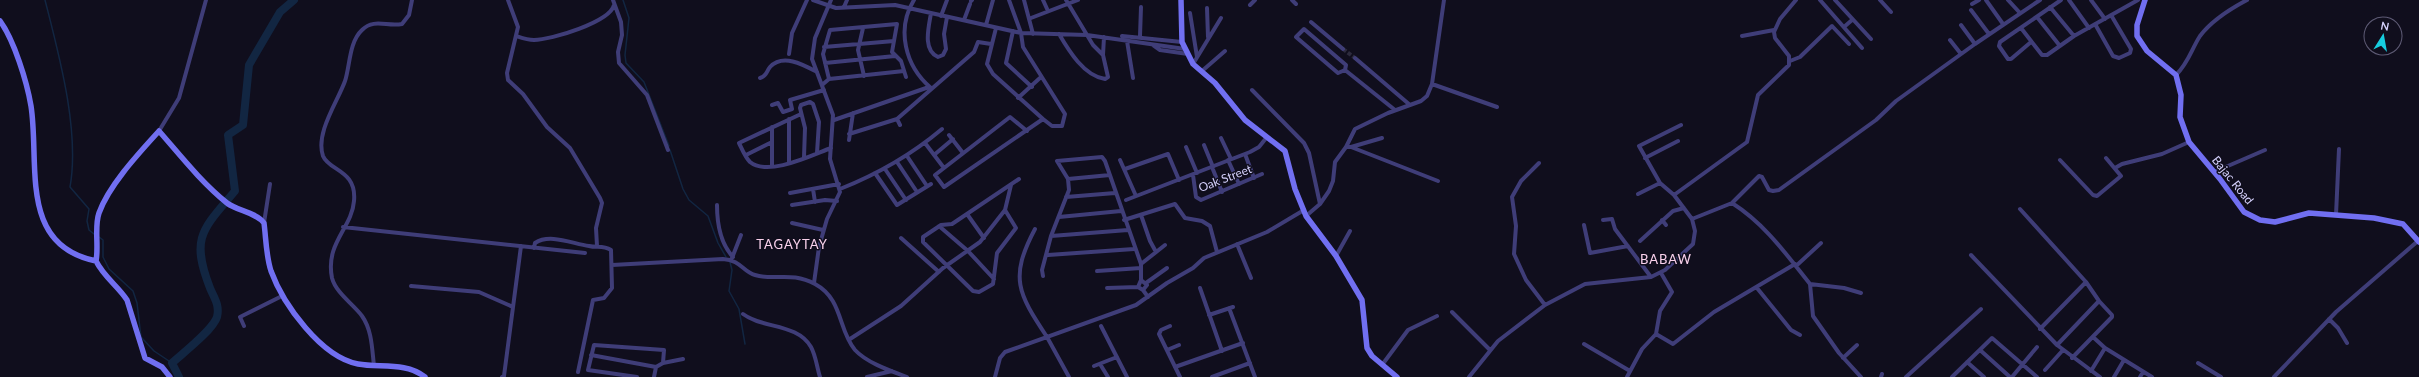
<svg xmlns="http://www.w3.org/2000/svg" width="2419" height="377" viewBox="0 0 2419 377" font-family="Lato,sans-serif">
<rect width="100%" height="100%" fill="#100e1d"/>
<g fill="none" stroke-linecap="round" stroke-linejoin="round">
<path stroke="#122642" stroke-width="1.5" d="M45,0C59,55 80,131 70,187L89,209L87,221L89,230L94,234
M623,0L629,18L625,55L626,63L644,82L669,146
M670,150L683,189L689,200L708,216L718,243L726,257
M99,237L103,240V257L109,269L133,291L137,303L141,337L154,351L172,363
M730,262L732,270L729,291L739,309L745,344"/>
<path stroke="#122642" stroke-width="8" d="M179,377L172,363C183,353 213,330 217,317C220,305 214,298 210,288C190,237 203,229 235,191L228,135L243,125L249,65L280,12L294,0"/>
<path stroke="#2d2b3e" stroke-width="4" stroke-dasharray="4 2" stroke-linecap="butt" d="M1343,49L1355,58"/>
<path stroke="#3f3d78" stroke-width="4" d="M508,0L518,27L507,73L508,80L523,94L547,127L570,148L600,198L602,203L596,228L597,246
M613,0L621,22L622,35L618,52L619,63L647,95L668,150
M813,0L836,8L895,5L1021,33L1087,35L1185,49
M914,0C896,29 905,66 931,88
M1024,0L1033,34
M1043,0L1048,11
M1066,0L1093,45L1103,55
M1292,0L1296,4
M1820,0L1862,48
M1835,0L1871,39
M1880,0L1891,12
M1986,0L2003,24
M2008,0L2020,13
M2069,0L2089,28
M2091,0L2105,19
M971,1L972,0
M1972,4L1979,0
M1250,5L1255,0
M844,7L847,0
M2050,7L2074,36
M1207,8L1208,37
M1971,10L1989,34
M931,13C929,26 922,50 938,57L943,55L946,49L944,34L947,17
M1190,13L1197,57
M941,16L947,0
M2037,17L2060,46
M1031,18L1078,0
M964,20L970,4
M1311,22L1343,49
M2095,24L2113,56L2119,58L2130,53L2131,49L2111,15
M986,25L993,0
M1961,25L1975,44
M1844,27L1852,20
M863,28L858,50L864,76
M996,28L987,64L993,74L1043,119L1052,126H1062L1065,114L1023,47L1021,33L1009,0
M2021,28L2042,55H2047L2074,36L2138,0
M1304,29L1346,65L1345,70L1338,73L1296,37Z
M1013,31L1006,63L1032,87
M1059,34C1069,51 1084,76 1105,79L1108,77L1103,55L1104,37
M516,36C522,38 527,40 534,40C551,40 610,22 614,5
M1122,36L1182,42
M1140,36L1141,7
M1742,36L1774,30
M1950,40L1961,54
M1127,41L1133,78
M2031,42L2011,59H2008L1999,46L2000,42L2061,0
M1153,45L1160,50L1188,54
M824,47L894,41
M789,54L792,33L807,0
M1355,58L1410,105
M1790,61L1800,57L1832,26L1849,44
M825,63L895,56
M1193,64L1221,18
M1345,70L1395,110
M1202,71L1225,51
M2176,75C2189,62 2191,50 2200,36C2212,20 2230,9 2247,0
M760,78C767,76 766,72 770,67C783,53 804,65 817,72
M829,79L904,71
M1432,84L1497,107
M822,85L829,79L823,54L830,30L897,24L892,52L901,61L906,77
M1252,90L1304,143L1309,153L1320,204
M1018,98L1041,77
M772,105L778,103L783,112L792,109L790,100L824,90
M801,114L739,143C742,149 745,157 750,162C768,177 812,155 831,148
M789,119V163
M897,119L900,125
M834,120L929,87
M159,131L179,98L206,0
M1027,131L1010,117L935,175L944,187L1043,119
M849,134L897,119L974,52L978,42L991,44
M949,135L963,153
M1221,138L1231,159
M849,140L853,113
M925,143L944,168
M1204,145L1213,167
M1186,147L1197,173
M1346,147H1351L1438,181
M1351,147L1382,138
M1245,154L1254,178
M746,155L772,142
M934,155L953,139
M907,156L927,186
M804,157L805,128L800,108L801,105L810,102L813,104L819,122L817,153
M1645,158L1678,141
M1120,160L1136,196
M1228,160L1239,184
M2060,160L2093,195L2097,196L2121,176L2106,158
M897,162L917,192
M1539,163L1521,181L1512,197L1516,226L1514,254L1526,280L1545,305
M772,166V127
M1212,167L1222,192
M2115,168L2122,164L2162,154L2189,142
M885,169L906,200
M1125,169L1168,154L1179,180
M2214,172L2265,150
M875,173L897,205L931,184
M1193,175L1196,197L1201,200L1262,174
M1068,179L1110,175
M813,189L815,202
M840,189C878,174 911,155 942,129
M790,193L839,184
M1638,194L1660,183
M1674,195L1747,142L1758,95L1789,65V56L1775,38L1774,32L1780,19L1796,0
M1066,197L1115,193
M1126,200L1250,152L1259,147L1267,137
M1732,203C1765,224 1786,254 1810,284L1844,288L1861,293
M717,205C717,223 720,243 733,257
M792,205L825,200L837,201
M2020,209L2086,282L2099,301L2112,315V317L2072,358
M1005,210L1016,228L997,253L993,284L979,292L973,291L923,242V237L941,225L952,224L1019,179
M967,214L984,238
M1141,215L1150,241L1156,252
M2336,215L2339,149
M1306,216L1320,204L1329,191L1333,181L1335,162L1346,147L1355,129L1388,113L1421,101L1427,96L1432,84L1444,0
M1059,217L1121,211
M1692,219L1732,203L1759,176L1762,177L1769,190L1773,191L1779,190L1876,120L1896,101L1975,44L2040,0
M1124,220L1175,204L1185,218L1202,221L1210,226L1217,252
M1603,220L1612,219L1615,229L1651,277
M1662,220L1666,225
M264,223L270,184
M792,223L823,230
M1584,225L1590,253L1628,246
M939,226L968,251L994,279
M343,227L585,253
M1035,229C1009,278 1018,293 1047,337
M1051,236L1128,230
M901,238L939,272
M1640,241L1673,211L1684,208
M1237,244L1251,278
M534,248L535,243C550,233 573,244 589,246C597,248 603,245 611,250L612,288L604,298L593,300L578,372
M1048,255L1134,249
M1971,255L2057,345L2100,377
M1336,256L1350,231
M732,258L741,235
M1141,264L1165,245
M612,265L723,259C741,260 743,272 755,275C775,281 791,271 815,284C843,299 838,330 855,350C867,363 891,371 907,377
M1796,266L1821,243
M1097,271L1141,268
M1043,276L1042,270L1051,236L1069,190L1068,179L1057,161L1102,157L1105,161L1141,264V280
M814,283L819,247L827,219L840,192L830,159L833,115L812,59L815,38L831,0
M1146,283L1167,268
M1810,284L1813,316L1839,353L1861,377
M411,286L479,292L513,307
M1107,288L1138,287
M1200,288L1222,351
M1757,288L1791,330L1800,335
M1143,290L1147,285L1141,280L1138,287L1143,290L1148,297
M1229,308L1255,377
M1452,312L1490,350
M743,314C763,329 797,323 811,347C816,356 817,368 820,377
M1209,315L1233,307
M2329,319L2338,328L2347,343
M244,326L240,317L282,296
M1101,326L1127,377
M1170,326L1161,330L1159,334L1180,377
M2040,329L2086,282
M1656,334L1660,311L1672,292L1661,273
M1047,337L1069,377
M2093,337L2105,348L2152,377
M850,339L901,306L943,268L980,242L1005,210L1011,185
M1584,344L1630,371
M2057,345L2099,301
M1167,350L1179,345
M1980,350L2010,377
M591,355L656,367
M1843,358L1857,345
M1967,362L1984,377
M2198,363L2221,377
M1100,364L1108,377
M1382,365L1408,330L1437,316
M374,366C372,349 372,330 362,316C353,304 336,293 332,278C325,243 352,228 354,201C357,170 329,171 323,156C315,133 338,101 345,81C350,66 349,42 362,30C374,18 387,27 402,24L409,15L412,0
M1094,366L1117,357
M1175,367L1243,343
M2045,370L2063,350
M2091,371L2105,348
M502,377L504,376L521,246
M637,377L588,370L594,345L664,350L663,363
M654,377L656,367L663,363L683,359
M867,377L892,371
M995,377L1000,358L1005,352L1136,305L1167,283L1193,268L1204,258L1267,232L1304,210
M1212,377L1250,363
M1469,377L1498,341L1545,305L1585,284L1651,277L1665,270L1693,244L1695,231L1692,219L1674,195L1660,183L1639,146L1681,125
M1627,377L1642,349L1656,334L1673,344L1714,312L1795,264
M1881,377L1882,374
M1906,377L1981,309
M1952,377L1992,338L2037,377
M2012,377L2037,347
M2114,377L2124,360
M2140,377L2143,372
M2274,377L2336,312L2419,240"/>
<path stroke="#716ff1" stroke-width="5.5" d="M1181,0L1182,42L1193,64L1215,83L1245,120L1285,151L1295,189L1306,216L1336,256L1362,300L1367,348L1372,356L1397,377
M2145,0L2137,25V36L2147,51L2176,75L2181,95L2180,117L2189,142L2220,179L2244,212L2260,220L2275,222L2309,213L2374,218L2403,224L2419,242
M0,21C14,40 27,82 31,106C40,164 18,245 96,261C104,277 118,286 127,300L145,358L162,367L170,377
M96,261C99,246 94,227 99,213C109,185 139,153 159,131C180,155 201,182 227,203C237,211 256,212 264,223C266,238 266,256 271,271C283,304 321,357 358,364C380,368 406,362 425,377"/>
</g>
<g text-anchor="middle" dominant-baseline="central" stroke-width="3" stroke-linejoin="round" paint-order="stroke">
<g font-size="12" fill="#d3cffa" stroke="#100e1d">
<text transform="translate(1225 178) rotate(-21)">Oak Street</text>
<text transform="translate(2233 180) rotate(51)">Bajac Road</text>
</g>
<g font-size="13" letter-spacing="1" fill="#fad1ec" stroke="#100e1d">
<text x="792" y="244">TAGAYTAY</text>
<text x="1666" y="259">BABAW</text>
</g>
</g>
<g transform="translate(2383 36) rotate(11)"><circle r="19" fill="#100e1d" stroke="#5e5b75"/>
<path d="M0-3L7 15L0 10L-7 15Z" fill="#16cddf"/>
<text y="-6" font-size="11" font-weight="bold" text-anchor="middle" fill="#d3cffa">N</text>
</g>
</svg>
